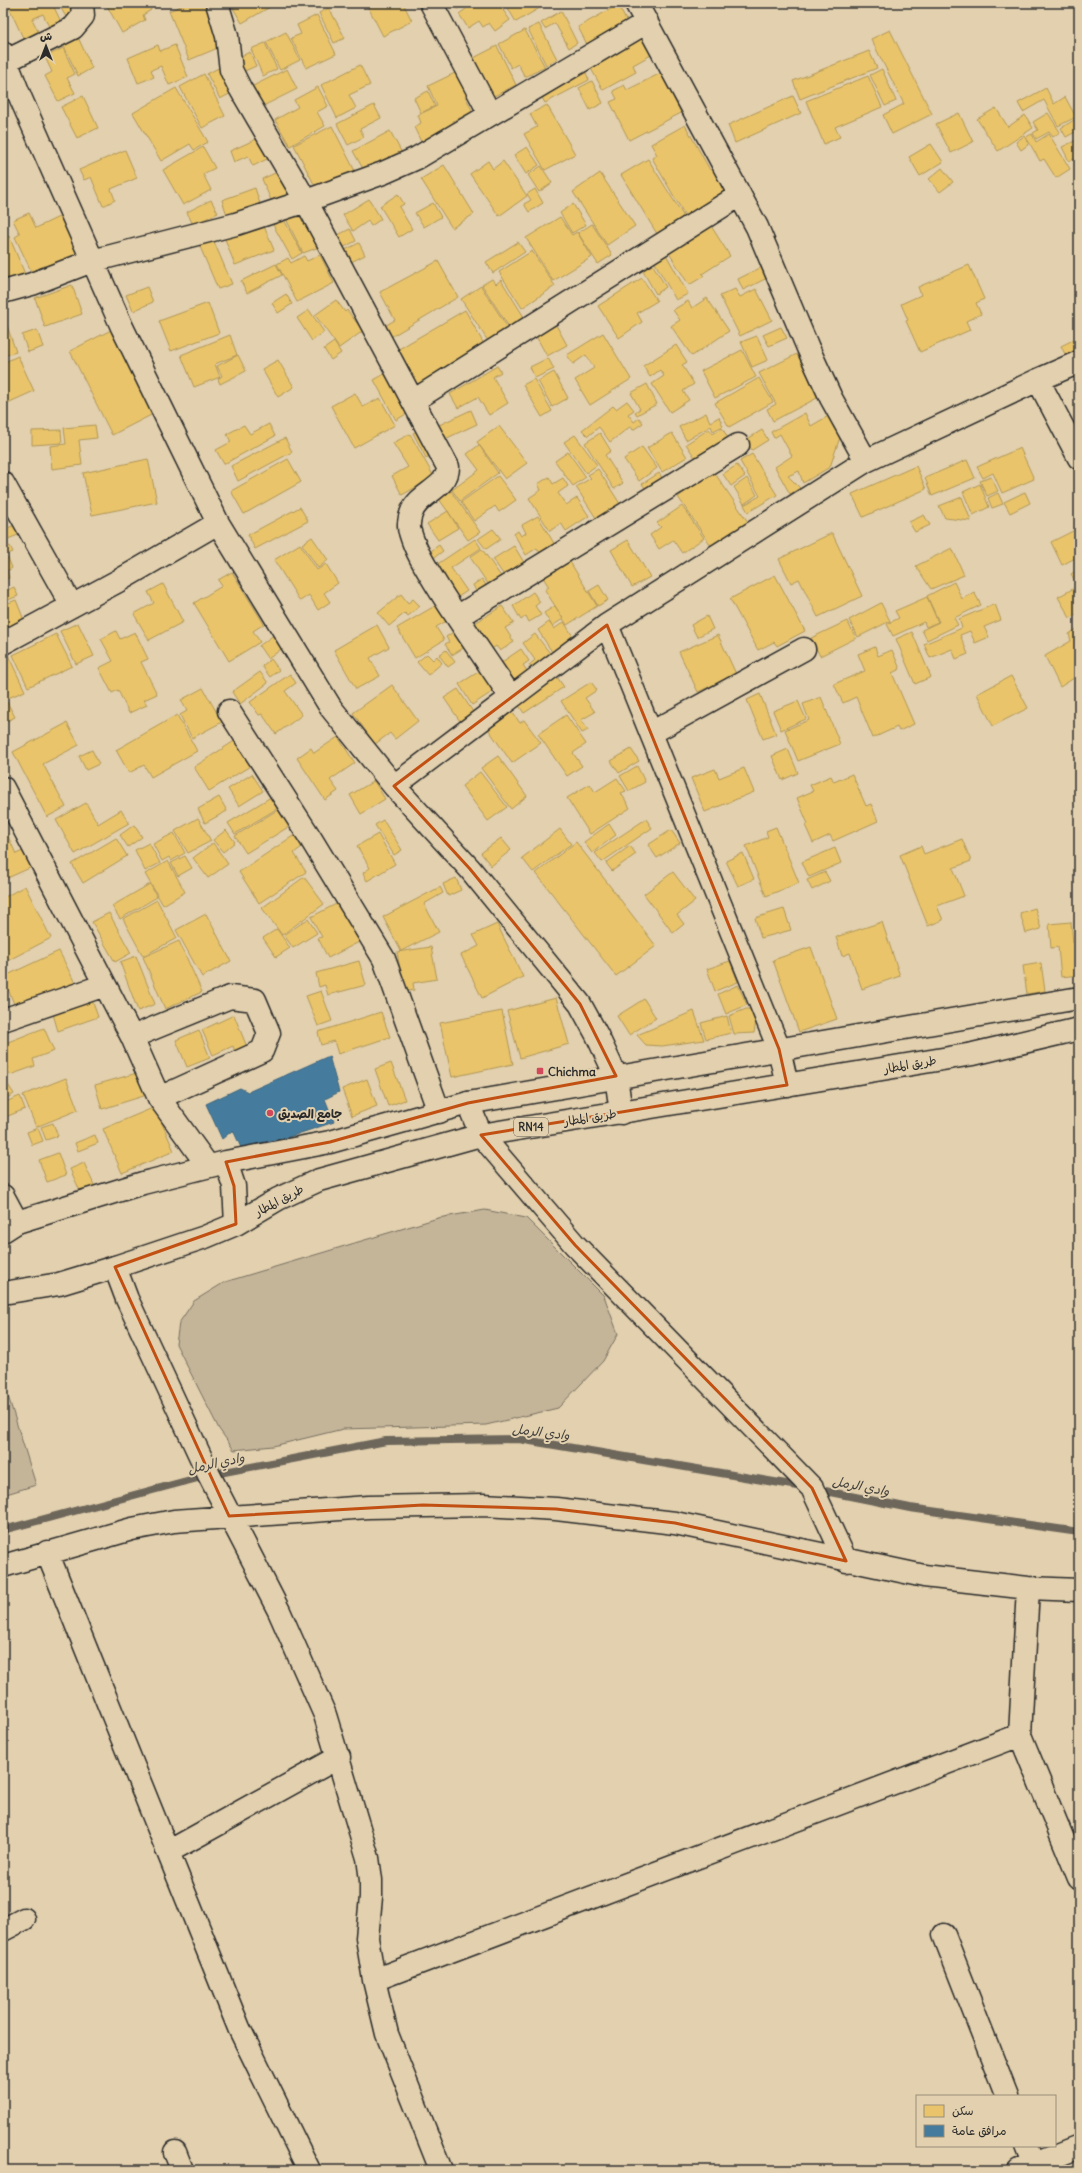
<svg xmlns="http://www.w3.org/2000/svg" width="1082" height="2173" viewBox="0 0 1082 2173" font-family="Delius,'Playpen Sans Arabic',sans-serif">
<rect width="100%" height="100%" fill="#e2d0ae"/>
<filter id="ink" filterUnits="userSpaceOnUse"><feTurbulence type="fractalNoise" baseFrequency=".025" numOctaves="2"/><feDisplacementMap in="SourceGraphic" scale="8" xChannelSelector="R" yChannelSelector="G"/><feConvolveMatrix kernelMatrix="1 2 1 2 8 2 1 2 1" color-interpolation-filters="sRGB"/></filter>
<g filter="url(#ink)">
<path fill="#c4b599" stroke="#787062" d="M485,1210L526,1218L604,1296L618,1334L603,1361L558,1408L486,1425L343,1429L273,1446L234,1450L219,1429L176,1344L179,1323L194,1301L225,1282L438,1218Z
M3,1380L36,1485L3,1495Z"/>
<path fill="#e9c46a" stroke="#b09657" d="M7,3H52L62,24L50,29L43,14L32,19L39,33L24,40Z
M58,3H86L69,22Z
M109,3H148L151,10L143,15L145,20L122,33L106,4Z
M188,3H207L225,45L189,60L169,11Z
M230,3H277L242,23Z
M366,3H403L412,21L383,36Z
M453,3H468L457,9Z
M474,3H498L510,20L495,31L489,23L483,27L479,21L468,28L459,14Z
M505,3H548L516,22Z
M618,5L631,30L591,52L578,27Z
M329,8L345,38L334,43L319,13Z
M561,11L577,43L569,48L555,23L545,29L541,23Z
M317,15L336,54L306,68L291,38L301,34L297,25Z
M539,24L557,59L546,65L528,29Z
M525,30L545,67L525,77L518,64L511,68L499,44Z
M890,30L932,114L892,134L883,115L904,104L871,39Z
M286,32L300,60L280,70L266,42Z
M77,35L92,68L78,76L62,42Z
M641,37L651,55L633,65L636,72L603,90L589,65Z
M265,43L277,69L263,76L251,49Z
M158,45L160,51L175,45L188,77L169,85L161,66L151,70L154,77L138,83L128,58Z
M497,46L516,85L488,99L468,61Z
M63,48L75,74L67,78L75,93L58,101L45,76L52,72L45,57Z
M869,51L877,68L800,99L793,81Z
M250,52L256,66L238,74L232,60Z
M226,64L239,89L220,99L207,74Z
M360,65L370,85L349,95L356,108L337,118L321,85Z
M583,66L589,80L545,103L538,90Z
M287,69L297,89L259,108L249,88Z
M882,69L896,101L885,106L870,75Z
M461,70L472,93L465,96L473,112L453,121L457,129L423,146L414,127L421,123L418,115L437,106L428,86Z
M661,73L681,113L629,140L610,102L617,99L613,91L624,85L627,90Z
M204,74L225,116L202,128L180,87Z
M868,76L882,107L835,127L840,137L824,144L806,101Z
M592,81L603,103L590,110L579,88Z
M318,87L328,106L317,112L325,126L290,146L275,120L298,107L294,100Z
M176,88L208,142L194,150L190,144L161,161L133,113Z
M1046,88L1054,104L1065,97L1076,117L1058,126L1044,100L1023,112L1018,103Z
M428,91L435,106L421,113L414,98Z
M83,96L98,128L77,138L61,107Z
M793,96L801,113L735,143L728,125Z
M374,105L381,118L360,129L364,137L348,145L337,124Z
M547,105L575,154L545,170L524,134L537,127L530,114Z
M996,108L1008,127L1025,115L1033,128L998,151L977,119Z
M959,113L973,142L951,153L936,124Z
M1048,113L1060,132L1053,137L1049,132L1036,139L1033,133L1038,130L1033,122Z
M1079,117V130L1066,137L1061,128Z
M685,125L710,170L718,166L733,193L687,219L652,158L657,155L651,144Z
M332,126L356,173L318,192L294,145Z
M390,131L402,153L366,174L353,151Z
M1032,134L1036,142L1049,134L1070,169L1056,178L1044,159L1040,161L1026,137Z
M1024,136L1029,144L1021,150L1016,142Z
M261,137L271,157L253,166L248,156L234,162L230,151Z
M1079,139V157L1069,161L1062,147Z
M931,144L943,162L920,176L909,157Z
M203,147L215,168L203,174L211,190L183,205L163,170Z
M527,147L539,165L526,174L514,155Z
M125,150L137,178L111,189L115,200L103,206L91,177L84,180L79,170Z
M648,159L686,220L659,237L621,175Z
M488,161L493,169L503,161L527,196L499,216L470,174Z
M444,165L474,214L452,228L421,179Z
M541,166L552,183L539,192L528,175Z
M942,168L953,182L940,192L929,179Z
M284,169L296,195L273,205L262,179Z
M600,173L635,226L607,245L573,192Z
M255,188L260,204L227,215L222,200Z
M535,189L543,203L529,212L524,204L531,200L527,194Z
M398,194L404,204L399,207L412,229L399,237L380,206Z
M369,199L381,219L371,226L368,221L353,231L343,215Z
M211,200L218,213L193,225L187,212Z
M433,203L441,217L424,227L415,213Z
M573,204L586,225L572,233L560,213Z
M29,213L36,228L65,214L83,252L33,275L15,237L20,234L13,220Z
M285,217H307L322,246L303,253Z
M560,217L572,235L577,232L592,257L553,281L526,238Z
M283,218L302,253L292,259L272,223Z
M263,224L274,250L235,265L225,239Z
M592,224L612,255L598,264L578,233Z
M711,226L730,256L702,274L704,276L689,285L669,253Z
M350,229L356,241L340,249L334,237Z
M9,236L25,274L3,283V239Z
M212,237L232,284L218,289L198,242Z
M518,242L525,252L493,273L486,262Z
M359,243L365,255L351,262L345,250Z
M663,249L688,294L676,300L651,256Z
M532,251L555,286L522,308L499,272Z
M320,255L334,283L297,302L277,264L288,258L291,263L304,256L307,261Z
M650,260L666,287L656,294L640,266Z
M438,261L458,297L389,338L383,327L395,320L380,292Z
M276,264L282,275L247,293L241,281Z
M969,265L984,299L976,303L981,314L966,321L970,330L920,352L906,321L908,320L901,304L921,295L918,287Z
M764,266L769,277L743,290L738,279Z
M642,278L657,301L637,313L642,322L619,338L598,306Z
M492,279L496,284L501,280L524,317L509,327L482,285Z
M72,285L82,314L45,327L35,298Z
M481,286L508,328L488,341L461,299Z
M147,287L153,302L133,311L126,295Z
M735,289L740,297L756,289L772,320L740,336L720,296Z
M286,294L292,304L278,313L272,303Z
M707,298L729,331L692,356L671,326L680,320L673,310L688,301L692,308Z
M336,300L345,312L347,310L363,331L339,348L315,315Z
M208,303L219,333L171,351L159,321Z
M309,310L324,332L312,341L297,318Z
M465,310L485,346L412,388L392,353Z
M3,314L16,352L3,356Z
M556,325L567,345L547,356L536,336Z
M781,327L787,338L769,346L763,335Z
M115,328L157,412L112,435L70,351Z
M37,330L43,347L28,352L22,335Z
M603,333L631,379L590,405L575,380L594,368L586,355L573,364L567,355Z
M230,335L237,355L215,364L220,377L194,387L181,355Z
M757,336L768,360L752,367L741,342Z
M1079,337V354L1068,360L1061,346Z
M334,342L341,353L331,360L324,349Z
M676,345L687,362L682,365L694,384L683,391L689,400L670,412L652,384L664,376L660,370L650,377L643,366Z
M742,350L756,377L715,398L701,371Z
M797,354L819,397L773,421L767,409L776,404L759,373Z
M238,355L246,371L220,384L218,379L222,376L217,366Z
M18,356L34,391L3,405V363Z
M548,358L554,369L535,378L530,367Z
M278,360L294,387L278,397L262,369Z
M497,366L501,372L493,377L508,403L489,415L478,397L458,408L450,394Z
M393,369L415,409L396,420L374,380Z
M554,372L568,398L552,407L538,381Z
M759,378L773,402L729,427L715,403Z
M534,379L552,411L542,417L523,385Z
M647,384L657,404L637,415L635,412L640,409L631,393Z
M355,393L363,407L380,398L395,425L354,448L331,406Z
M627,401L634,410L628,414L634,422L639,418L643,423L633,430L631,426L610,442L599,427L588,436L582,430L613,406L616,409Z
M471,410L477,424L445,439L439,425Z
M706,413L710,422L719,417L723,426L713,431L711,426L686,440L679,427Z
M805,413L811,426L830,415L840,437L830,467L803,483L799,471L788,476L800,488L790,494L775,467L792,456L780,434L774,438L771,432Z
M269,424L275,436L224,464L216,450L231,442L227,434L244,425L250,434Z
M95,425L97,438L79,440L82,465L52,469L50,446L66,444L64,428Z
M499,426L527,463L505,479L477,442Z
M424,427L437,452L426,458L413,433Z
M722,428L730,441L698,462L686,444L709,429L713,434Z
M61,430L62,443L32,445V431Z
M762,430L768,440L752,450L746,440Z
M600,433L611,451L605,455L623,483L614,489L585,443Z
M672,433L687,457L662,472L647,448Z
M410,434L434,477L402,495L392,476L408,467L393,443Z
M575,435L597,465L586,473L564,442Z
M285,438L292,452L238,481L231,466Z
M479,445L498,473L460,501L452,490L479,470L467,454Z
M642,447L657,468L639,481L624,459Z
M1020,448L1034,479L1002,493L993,473L983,478L977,467Z
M568,452L586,477L573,486L555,461Z
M752,454L777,495L748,512L744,505L760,496L740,461Z
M148,459L157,502L92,515L83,473Z
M288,459L301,482L244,514L231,491Z
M967,460L975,478L932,496L925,478Z
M737,465L745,476L731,486L723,474Z
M916,466L926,489L863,517L852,494Z
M598,469L622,507L598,521L576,487L591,478L588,475Z
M714,472L748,522L712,547L678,497Z
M659,473L666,484L650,494L642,484Z
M498,476L516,500L499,512L495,506L474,521L461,502Z
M549,477L553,484L563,478L568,486L558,493L566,505L577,498L589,516L566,531L561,523L550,531L529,498L541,490L538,484Z
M991,477L998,491L987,496L980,481Z
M747,478L757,495L744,504L734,487Z
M980,484L989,507L973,515L963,492Z
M451,491L480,532L468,540L439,499Z
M1025,492L1030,503L1010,513L1004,502Z
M998,493L1003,504L992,508L988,498Z
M962,497L971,521L945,518L939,506Z
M682,506L704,538L682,553L673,540L659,549L650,535L661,527L657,523Z
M300,507L308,521L255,549L248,535Z
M448,511L458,528L438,540L427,524Z
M924,515L930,525L915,532L909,522Z
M538,516L559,552L545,561L537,548L526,555L514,534L518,531L521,536L526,533L522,525Z
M17,524L21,534L5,540L3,530Z
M1079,528V556L1062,565L1051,542Z
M493,529L501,539L486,549L478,539Z
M832,533L862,596L818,617L799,579L791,583L779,559Z
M312,537L328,560L318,568L302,544Z
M475,539L481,548L451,568L467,591L455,599L433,567Z
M628,540L650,577L632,587L611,550Z
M300,544L317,570L326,564L338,583L324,593L330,602L318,610L309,595L300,601L274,560Z
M439,545L443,551L431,560L427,554Z
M10,546L13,552L3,556V549Z
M514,546L528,569L505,577L493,559Z
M952,548L964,575L931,589L916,566Z
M482,549L502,578L490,587L470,557Z
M567,557L597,606L567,625L545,590L549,587L540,573Z
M8,558L12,568L7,571L9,578L3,580V560Z
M1079,569V613L1070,618L1058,597L1078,586L1071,574Z
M232,572L264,624L253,631L260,642L229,661L194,603L222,586L218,580Z
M775,575L805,631L777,646L774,642L758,650L730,599Z
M482,579L487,587L477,593L473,585Z
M954,582L962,599L974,592L981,605L954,618L958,625L927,640L922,630L939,622L927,596Z
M3,584L6,591L14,587L18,596L3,602Z
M163,584L183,622L149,640L134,614L154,603L148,592Z
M599,585L608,600L598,606L589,591Z
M533,592L540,602L535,606L541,615L529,622L526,616L521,620L513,606Z
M401,594L408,603L413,599L420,606L408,616L405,613L389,626L378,613Z
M927,597L938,622L926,627L924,622L893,636L887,624L899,618L895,611Z
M16,600L26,625L3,635V605Z
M440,603L450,619L436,627L444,640L415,658L397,628Z
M881,603L890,621L858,637L849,620Z
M995,604L1001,620L984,627L989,637L975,643L970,631L960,635L968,654L956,659L952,649L930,658L924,644L962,628L959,619Z
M502,606L514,623L505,628L514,642L500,651L496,646L486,653L469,627Z
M555,606L563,619L552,626L544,613Z
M707,616L713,629L697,637L691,625Z
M847,621L856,638L820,656L811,638Z
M549,622L554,629L564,622L576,641L554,655L538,630Z
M78,623L94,656L76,664L60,631Z
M377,625L389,647L370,658L380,676L356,689L334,650Z
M1078,628L1079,681L1074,678L1060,687L1045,656L1071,641L1069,634Z
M116,631L120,639L135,632L148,659L141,662L157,694L144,700L147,705L129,713L118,690L112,693L99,668L113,661L101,639Z
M455,631L465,647L452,655L445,644L449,642L446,637Z
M912,632L931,677L915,684L896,639Z
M56,634L72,666L28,687L13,655Z
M275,634L284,647L268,659L259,646Z
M535,634L553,657L534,672L529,665L535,660L523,643Z
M718,635L736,674L698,692L679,652Z
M875,647L878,656L892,650L900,669L892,673L914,724L899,731L897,727L873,738L856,697L843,703L834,684L865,671L858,654Z
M521,649L529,661L523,665L529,674L516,683L502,662Z
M446,650L455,662L448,667L439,655Z
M427,654L433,660L437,656L442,663L428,675L417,662Z
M8,655L25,691L3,700V658Z
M271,659L279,670L270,677L262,666Z
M493,663L506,683L472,705L459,684Z
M260,672L268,683L240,704L232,692Z
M290,674L296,683L285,691L302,715L276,734L262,714L259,715L250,702Z
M1011,676L1028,708L993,726L977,694Z
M557,677L564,687L524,713L517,703Z
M591,682L597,690L585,698L595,712L581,720L588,730L582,733L561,701Z
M392,685L418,721L395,739L390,733L375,744L353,713Z
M203,688L222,722L192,738L180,715L187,711L181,700Z
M458,689L477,718L464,727L444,698Z
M760,694L776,734L763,739L747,700Z
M821,697L840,744L798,761L785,730L809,720L803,704Z
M798,701L806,719L781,730L773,711Z
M7,702L15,717L3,723V704Z
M510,709L520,723L524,720L541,743L512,763L486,726Z
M177,715L197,751L151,777L144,765L129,773L116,750Z
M566,715L586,744L573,753L582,766L567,776L538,734Z
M67,723L79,745L43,764L66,807L47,817L13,752Z
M338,737L355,763L330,780L338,791L325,800L297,758L311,748L314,753Z
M236,740L252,765L209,791L194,767Z
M631,749L639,761L619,773L611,761Z
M788,749L798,773L782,780L772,756Z
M92,750L99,764L86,770L79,756Z
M498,756L527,796L511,809L481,768Z
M637,766L645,782L629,791L620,776Z
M744,768L754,792L705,812L691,778L715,769L719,778Z
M480,772L507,807L488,821L462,786Z
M252,774L263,791L239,806L228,789Z
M852,774L866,806L871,804L878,821L833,841L830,835L813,843L805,825L808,824L797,798L813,791L810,785L831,776L834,782Z
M617,778L626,791L621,793L630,808L590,834L567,798L590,784L595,792Z
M374,781L385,799L361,814L350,795Z
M219,797L227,811L205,823L198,809Z
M271,797L278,808L235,834L228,823Z
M86,803L98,824L121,810L129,823L75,854L56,820Z
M279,809L290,826L246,853L235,836Z
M198,818L211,841L188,853L175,831Z
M646,819L652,828L602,862L595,853Z
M383,820L402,850L394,855L375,825Z
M609,824L616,835L592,853L584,842Z
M134,825L142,837L128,847L120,835Z
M776,827L799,883L766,896L746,846L768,837L766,831Z
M560,829L571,844L533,872L522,858Z
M226,830L235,842L223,852L213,840Z
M671,830L680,843L657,858L648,845Z
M174,833L185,853L171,861L169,857L162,861L153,844Z
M7,834L16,854L25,850L32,867L3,880V836Z
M296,834L303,846L294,853L306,872L259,903L239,872Z
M378,834L395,864L367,881L363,873L370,868L357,846Z
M116,838L127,856L83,883L72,864Z
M501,838L511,850L491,866L481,853Z
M962,839L971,861L953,868L964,896L937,906L943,920L928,926L900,855L921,846L924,854Z
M576,842L656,946L616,976L536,873Z
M149,843L160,863L145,871L135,850Z
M213,843L228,864L208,878L193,858Z
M630,846L636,854L612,871L606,863Z
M835,848L841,863L809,877L802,862Z
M743,853L754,879L738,886L726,861Z
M185,856L192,868L178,876L171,863Z
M168,861L185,892L163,905L145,874Z
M673,872L695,901L677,915L684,924L673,933L644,894Z
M825,872L830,881L812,890L807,880Z
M304,877L324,904L282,935L262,908Z
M456,878L461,890L448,896L443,884Z
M150,884L157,897L120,919L112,906Z
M25,886L51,938L7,961L3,952V898Z
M440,887L443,893L424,904L439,932L401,951L383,917Z
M157,900L177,938L143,956L123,919Z
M340,902L361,941L328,958L318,938L322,937L311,917Z
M1035,908L1041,929L1026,933L1020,913Z
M784,909L791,930L761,938L755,918Z
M109,913L131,953L115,962L92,922Z
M206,914L231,961L202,977L176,930Z
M308,919L317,933L293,948L284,935Z
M882,922L900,976L862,989L850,953L842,956L836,937Z
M1071,922L1073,943L1079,942V975L1061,977L1058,947L1051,948L1049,924Z
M497,924L523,977L482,998L461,955L479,946L473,935Z
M277,929L290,948L276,957L263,938Z
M179,941L202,992L165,1009L143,957Z
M431,947L437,979L413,983L414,990L404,992L397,952Z
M811,947L837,1019L799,1032L773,960Z
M59,951L75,983L17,1011L3,977Z
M136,956L155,1004L138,1011L120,962Z
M359,961L366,985L328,995L325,985L319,987L316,973Z
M730,961L738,982L715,991L707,969Z
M1041,963L1045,991L1027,994L1023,966Z
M738,985L747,1005L726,1014L718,994Z
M321,991L332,1021L318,1026L306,996Z
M556,998L569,1044L520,1058L507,1011Z
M644,999L656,1018L629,1035L617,1016Z
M92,1000L98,1017L58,1031L53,1014Z
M746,1009H750L756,1021L754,1033L734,1034L729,1016Z
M502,1011L513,1064L452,1077L440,1023Z
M694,1011L704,1040L662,1046L646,1045L637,1035Z
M381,1012L390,1037L338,1054L334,1041L321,1045L318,1032Z
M234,1015L247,1047L235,1052L233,1046L213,1055L202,1030Z
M727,1016L731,1033L706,1039L701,1023Z
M44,1028L54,1051L33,1059L35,1066L10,1075L3,1056V1044Z
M199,1030L210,1058L187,1067L176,1040Z
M391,1063L405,1100L388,1106L375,1069Z
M144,1071L150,1094L102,1109L95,1085Z
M3,1077L14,1094L3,1100Z
M66,1078L78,1110L36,1127L23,1095Z
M367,1079L377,1106L352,1116L342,1089Z
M20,1096L25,1109L3,1118V1103Z
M155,1107L174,1151L122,1173L103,1129Z
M53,1123L58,1136L46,1140L41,1127Z
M38,1128L43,1141L32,1145L27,1132Z
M95,1135L98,1143L78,1151L75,1143Z
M58,1153L66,1175L47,1182L39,1160Z
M84,1163L95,1187L81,1193L70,1169Z"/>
<path fill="#457b9d" stroke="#3d637b" d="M329,1056L339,1092L325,1099L334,1122L243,1152L233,1130L222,1139L206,1104L240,1088L248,1092Z"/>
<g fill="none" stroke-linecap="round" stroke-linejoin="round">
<path stroke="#6d665a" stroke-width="8" d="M815,1489L910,1508L1079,1532
M3,1530L209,1475L386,1441L519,1439L804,1487"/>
<defs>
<path id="minor" d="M217,3L227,36L231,70L240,88L306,201L448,467C448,489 417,493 411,514C409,519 408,528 410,532C416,553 428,571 439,589C462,626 487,661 511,697
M431,3L490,114
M636,3L757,227L808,348L831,398L866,461
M3,53L21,99L122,327L218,523L331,708L394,786L470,869L580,1004L597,1035L616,1076L621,1113
M6,61L73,28L83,16L82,3
M3,292L32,284L92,261L236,224L306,201L383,173L417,158L647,22
M1038,380L1079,362
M413,401L740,195
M3,483L72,606
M457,617L738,445
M3,643L120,580L218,523
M229,711L311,839L384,959L439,1112
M651,733L804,649
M394,786L607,625
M3,788L132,1037L159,1098L208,1166
M3,1020L105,985
M132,1037L230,997L255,1000L269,1033L262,1051L159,1098
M787,1085L779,1049L607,625L866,461L1038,380L1079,458
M468,1103L481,1135L575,1245L812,1488L846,1561
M3,1196L17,1222
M115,1267L127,1299L209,1475L279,1611L325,1715L368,1858L371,1880V1897L367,1938L374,1980L387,2034L441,2170
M47,1552L239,2028L309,2170
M3,1566L132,1529L174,1521L368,1507L483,1505L556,1509L675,1523L924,1576L1028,1588L1079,1590
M1028,1588L1020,1735L1079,1878
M168,1852L339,1757
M3,1930L24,1919
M944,1935L1007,2096
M374,1980L1020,1735
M1026,2146L1033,2164
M175,2152L182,2170
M1019,2170L1079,2146"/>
<path id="major" d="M226,1162L234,1186L236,1224
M3,1231L17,1222L143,1183L226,1162L330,1142L468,1103L1079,998
M3,1293L59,1284L115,1267L205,1237L236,1224L278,1199L319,1180L481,1135L973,1054L1079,1029"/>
</defs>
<use href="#minor" stroke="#2b2b2b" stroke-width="25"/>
<use href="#major" stroke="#2b2b2b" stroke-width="25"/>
<use href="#minor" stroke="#e2d0ae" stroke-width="22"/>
<use href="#major" stroke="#e2d0ae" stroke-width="22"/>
</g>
</g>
<path fill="none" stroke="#c25012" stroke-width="3" stroke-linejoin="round" d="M607,625L779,1049L787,1085L481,1135L575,1245L812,1488L846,1561L675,1523L556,1509L423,1505L229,1516L115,1267L236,1224L234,1186L226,1162L330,1142L468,1103L616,1076L580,1004L470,869L394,786Z"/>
<g fill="#d1495b" stroke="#e2d0ae" stroke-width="1.5">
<rect x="536" y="1067" width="8" height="8" rx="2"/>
<circle cx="270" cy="1113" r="4"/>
</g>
<g text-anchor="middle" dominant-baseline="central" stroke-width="4" stroke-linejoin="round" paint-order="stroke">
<rect fill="#e2d0ae" stroke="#625c52" stroke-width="1" x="514" y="1118" width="34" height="18" rx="3"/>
<g font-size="11" font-weight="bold" fill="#2b2b2b">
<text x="531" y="1127">RN14</text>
</g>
<g font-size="12" fill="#2b2b2b" stroke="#e2d0ae">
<text transform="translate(910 1064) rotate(-10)">طريق المطار</text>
<text transform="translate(590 1117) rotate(-9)">طريق المطار</text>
<text transform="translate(279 1200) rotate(-28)">طريق المطار</text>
</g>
<g font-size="12" font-weight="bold" fill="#2b2b2b" stroke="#e2d0ae" text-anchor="start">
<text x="548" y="1071">Chichma</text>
<text x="278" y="1113">جامع الصديق</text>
</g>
<g font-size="13" font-style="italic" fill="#413f3b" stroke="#e2d0ae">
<text transform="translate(541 1432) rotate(7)">وادي الرمل</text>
<text transform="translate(216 1463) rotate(-12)">وادي الرمل</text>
<text transform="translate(861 1486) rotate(11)">وادي الرمل</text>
</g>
</g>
<rect width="1082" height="2173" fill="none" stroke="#e2d0ae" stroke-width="16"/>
<rect x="8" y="8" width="1066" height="2157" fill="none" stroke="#2b2b2b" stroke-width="1.5" filter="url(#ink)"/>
<rect x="916" y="2095" width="140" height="52" fill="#e2d0ae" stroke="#998e7a"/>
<rect x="924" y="2105" width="20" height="12" fill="#e9c46a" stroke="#998e7a"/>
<text x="952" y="2115" font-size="12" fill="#2b2b2b">سكن</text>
<rect x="924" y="2125" width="20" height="12" fill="#457b9d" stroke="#998e7a"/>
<text x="952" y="2135" font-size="12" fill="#2b2b2b">مرافق عامة</text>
<g transform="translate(46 46)" stroke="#e2d0ae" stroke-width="3" paint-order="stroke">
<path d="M0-3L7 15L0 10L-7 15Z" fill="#2b2b2b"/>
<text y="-6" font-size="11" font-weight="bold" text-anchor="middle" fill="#2b2b2b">ش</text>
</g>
</svg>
